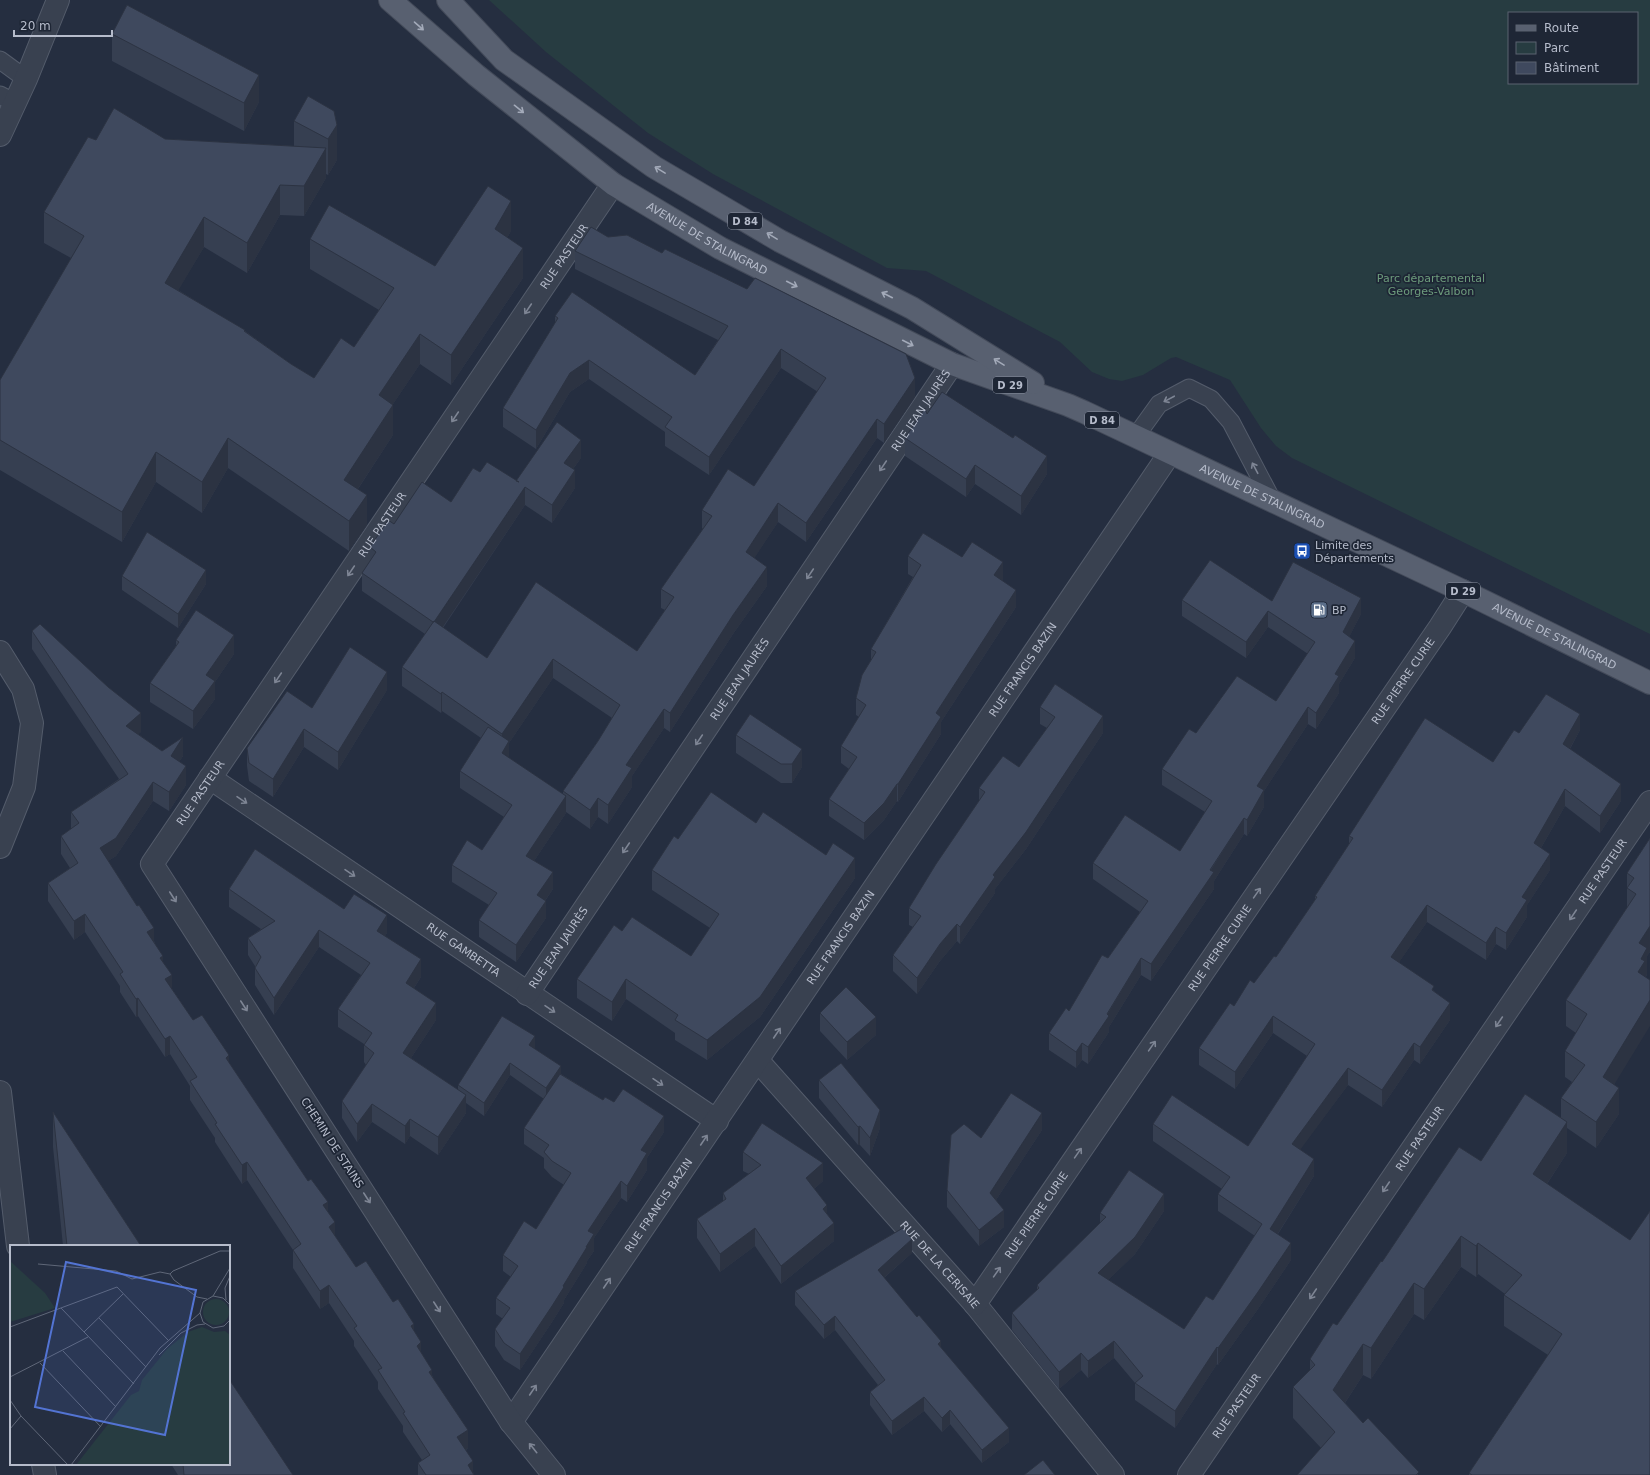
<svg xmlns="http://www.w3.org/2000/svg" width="1650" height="1475" viewBox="0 0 1650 1475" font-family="'DejaVu Sans',sans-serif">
<rect width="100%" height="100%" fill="#252e40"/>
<path fill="#273c41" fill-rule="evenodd" d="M489,0H1650V634L1292,458L1276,446L1261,428L1230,380L1176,357L1171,358L1143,375L1122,381L1109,379L1092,372L1060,342L926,271L887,268L713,174L648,133L546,52ZM1509,13H1637V83H1509Z"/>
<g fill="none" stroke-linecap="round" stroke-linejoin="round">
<defs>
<path id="lane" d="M0,60L26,79
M0,95L15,103
M1136,436L1159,404L1189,388L1211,399L1231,422L1273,502"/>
<g id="street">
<path d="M0,135L26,79L58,0"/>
<path d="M0,652L23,689L32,723L24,787L0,847"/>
<path id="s1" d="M210,778L717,1121"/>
<path id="s2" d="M527,994L952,364"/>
<path id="s3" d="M758,1061L975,1304L1113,1475"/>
<path d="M0,1092L18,1246"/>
<path id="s4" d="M975,1304L1440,627L1463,591"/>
<path id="s5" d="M511,1422L1170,453"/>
<path d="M43,1464L45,1475"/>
<path id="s6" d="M554,1475L511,1422L152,864L613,184"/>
<path id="s7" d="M1189,1475L1650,802"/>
</g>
<g id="primary">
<path id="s8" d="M390,0L476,75L613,184L720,248L952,364L1068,405L1084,412L1463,591L1650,683"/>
<path d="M448,0L504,60L654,167L780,241L912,308L1033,383"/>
</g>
</defs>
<use href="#lane" stroke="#545c6b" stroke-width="19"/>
<use href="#street" stroke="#545c6b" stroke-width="24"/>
<use href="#primary" stroke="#434a59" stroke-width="24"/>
<use href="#lane" stroke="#394150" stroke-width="17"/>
<use href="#street" stroke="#394150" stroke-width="22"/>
<use href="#primary" stroke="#586070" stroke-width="22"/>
</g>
<path fill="#363f51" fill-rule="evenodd" d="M112,34L259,102L244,131L112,61Z
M334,111L337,160L328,175L326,174V178L304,216L280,215L247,273L204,247L178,290L245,331L291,364L314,378L354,347L379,310L310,269V239L435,266L511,231L507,238L523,278L451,385L420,364L393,404V435L358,489L367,525L349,551L228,468L202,513L156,482L122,542L0,470V380L71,258L44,243V212L96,140L165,139L294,146V121Z
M608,237L915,397L884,443L877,438L806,542L778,522L754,558L767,586L733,634L670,732L664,728L632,776V787L608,824L598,817L590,829L566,812V813L534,861L553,889L545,901L546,918L516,962L479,937V920L489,905L452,882V865L482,850L504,817L460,788V771L481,738L442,711L441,713L402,686V667L425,634L362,591V573L370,562V547L394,524L451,502L480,472L516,481L581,458L573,469L575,488L552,523L525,505L443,628L487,658L637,651L665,610L661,608V589L703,529L702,528V510L754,486L818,392L781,368L709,475L665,446V432L589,379L570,392L536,449L503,427V408L555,323V316L695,375L718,340L575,269V251ZM553,678L612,718L598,741L563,791V794L509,758V743Z
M927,414L1047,474L1021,515L975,484L966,497L905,456V438Z
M908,556L962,557L1003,579L1002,580L1016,607L941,722V734L898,802L897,801L884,820L864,840L829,816V799L849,769L841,763V746L859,717L856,715V698L871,661V649L913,577L908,574Z
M122,576L206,584L178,628L122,590Z
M1182,600L1272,601L1361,614L1349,637L1355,658L1339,684V693L1316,729L1308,724L1264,791V807L1247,836L1244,834L1214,881V889L1151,981L1141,975L1109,1027V1032L1088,1064L1082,1060L1076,1068L1049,1050V1033L1069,1011L1108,958L1140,912L1093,879V863L1180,851L1205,812L1162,785V769L1276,701L1308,654L1268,627L1246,658L1182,616Z
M32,631L141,732L138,734L162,751L183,756L179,762L186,785L169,811L153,801L116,856L108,861L154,941L163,963L172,989L193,1020L229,1063L328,1212L335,1236L356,1267L393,1302L414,1331L421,1353L468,1448L466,1450L474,1475H418V1463L422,1460L403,1432V1426L378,1389V1382L354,1346V1341L329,1303L320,1309L293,1268V1250L247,1180L242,1184L215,1142V1138L190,1100V1086L170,1054L165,1057L138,1016L136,1017L120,992V986L85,932L74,940L48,901V883L70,868L61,854V836L71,829V812L119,779L32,649Z
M176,640L234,654L215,682V699L193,729L150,702V683L176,646Z
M387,690L338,770L304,747L273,797L249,781L247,766V748L312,708Z
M1040,707L1103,733L1026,849L995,889V893L960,944L957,941L940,961L917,994L893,971V955L913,927L909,925V908L979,801V788L1019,767L1047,728L1040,724Z
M1580,730L1570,749L1621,801L1600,833L1565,806L1541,848L1550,870L1527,905V917L1506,950L1496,944L1486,960L1427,922L1399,962L1434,991L1450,1020L1420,1064L1414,1060L1382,1107L1348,1085L1300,1149L1314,1176L1278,1234L1291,1260L1258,1309L1218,1365L1217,1364L1175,1428L1135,1400V1383L1114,1358L1088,1378L1081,1370L1059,1389L1012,1330V1313L1037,1290V1285L1100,1223V1213L1164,1211L1135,1254L1108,1280L1184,1329L1213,1300L1255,1236L1218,1211V1194L1222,1189L1153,1141V1124L1248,1146L1307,1056L1273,1033L1235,1089L1199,1065V1048L1276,957L1315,900V896L1349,844V836L1493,762L1519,733Z
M736,735L802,767L792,783H781L736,753Z
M1650,821V952L1647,956V974L1646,977L1614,1085L1619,1114L1596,1148L1567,1128V1153L1547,1184L1650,1475H1469V1473L1548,1355L1504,1326V1295L1505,1294L1478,1274L1476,1277L1461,1267L1424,1320L1414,1314L1371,1379L1363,1375L1345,1403L1363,1423L1419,1475L1321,1448L1293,1418V1387L1310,1370V1359L1337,1325L1382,1262L1481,1161L1561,1118V1098L1572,1082L1565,1077V1051L1576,1033L1566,1026V1000L1627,908V873L1650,838Z
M756,823L855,878L760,1017L707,1060L675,1040V1033L626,999L612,1021L577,998V979L622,931L691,956L710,928L652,890V870L678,839Z
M229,889L344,909L387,933L385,936L421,977L414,988L436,1020L411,1058L458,1090V1085L535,1049L561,1074L603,1100L664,1132L647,1158V1170L627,1202L621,1198L594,1238V1251L587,1261V1263L564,1300V1303L552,1322L520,1370L504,1360L495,1346V1329L503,1319L496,1314V1298L511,1277L503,1271V1255L536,1229L564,1185L552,1177L544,1168V1158L524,1144V1128L544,1099L510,1075L484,1116L466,1103V1113L438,1155L410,1136L405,1144L372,1122L357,1142L342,1118V1101L366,1065L364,1062V1044L338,1027V1009L361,975L319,947L274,1015L255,985V966L248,955V938L261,929L229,907Z
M820,1013L876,1035L847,1060L820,1031Z
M819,1080L880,1128L870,1156L860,1145H858L819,1098Z
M53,1112L141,1246H63L53,1147Z
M1042,1130L996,1200L1004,1227L979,1246L947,1207V1190L981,1138Z
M743,1152L823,1181L814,1189L827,1214L834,1241L781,1284L755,1246L720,1272L697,1238V1219L723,1201V1193L749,1174L743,1171Z
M912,1253L884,1278L941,1348L1009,1442L982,1463L950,1424L942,1432L924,1411L892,1435L870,1405V1392L878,1385L835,1330L824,1339L795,1305V1291Z
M171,1464H229L293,1475H178Z"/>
<path fill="#2c3342" d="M259,75V102L244,131V103Z
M337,125V160L328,175V139Z
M326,148V178L304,216V186Z
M280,185V215L247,273V243Z
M511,201V231L495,259V229Z
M204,217V247L165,313V283Z
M523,248V278L451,385V355Z
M420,334V364L379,425V395Z
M781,349V368L709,475V457Z
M589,360V379L570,392L536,449V430L570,373Z
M915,378V397L884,443V424Z
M393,405V435L344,510V480Z
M877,419V438L806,542V523Z
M228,438V468L202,513V482Z
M581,440V458L564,481V463Z
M156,452V482L122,542V512Z
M1047,456V474L1021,515V496Z
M975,465V484L966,497V479Z
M575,470V488L552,523V505Z
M525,487V505L434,640V622Z
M367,495V525L349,551V521Z
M778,503V522L746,571V552Z
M1003,562V579L994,592V575Z
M767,567V586L733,634L670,732V713L733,615Z
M206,570V584L178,628V614Z
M1016,590V607L941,722V734L898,802V784L936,713Z
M1361,598V614L1343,649V632Z
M1268,611V627L1246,658V642Z
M234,635V654L215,682V699L193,729V711L206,675Z
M1355,641V658L1339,684V693L1316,729V713L1335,674Z
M553,659V678L509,743V758L502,753V734Z
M387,672V690L338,770V752Z
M442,692V711L441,713V694Z
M1308,707V724L1264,791V807L1247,836V820L1257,786Z
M664,709V728L632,776V787L608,824V805L626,765Z
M141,713V732L126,745V726Z
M1580,714V730L1563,761V744Z
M1103,716V733L1026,849L995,889V893L960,944V927L993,875Z
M304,729V747L273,797V779Z
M183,737V756L171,774V756Z
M802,749V767L792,783V764Z
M186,766V785L169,811V792Z
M153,782V801L116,856L100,866V848Z
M897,784V801L884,820L864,840V823Z
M1621,784V801L1600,833V816Z
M1565,789V806L1534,860V843Z
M566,796V813L526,873V856Z
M598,798V817L590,829V810Z
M1244,818V834L1214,881V889L1151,981V964Z
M1550,854V870L1527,905V917L1506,950V933L1522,897Z
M855,858V878L760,1017L707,1060V1040Z
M553,872V889L537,912V895Z
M546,901V918L516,962V945Z
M1427,905V922L1391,974V957Z
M85,914V932L74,940V921Z
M387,915V933L377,949V931Z
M957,924V941L940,961L917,994V978L940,944Z
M1650,926V952L1647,956V974L1645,978L1638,972L1639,943Z
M1496,927V944L1486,960V943Z
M154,928V946L147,932Z
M319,930V947L274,1015V998Z
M163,956V974L160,958Z
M1141,958V975L1109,1027V1032L1088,1064V1047Z
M421,959V977L406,1000V983Z
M172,975V993L165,979Z
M626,979V999L612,1021V1002Z
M138,998V1016L136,1017V999Z
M1650,1000V1026L1603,1103V1077Z
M436,1003V1020L403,1070V1053Z
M1450,1003V1020L1420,1064V1047Z
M1273,1016V1033L1235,1089V1072Z
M876,1017V1035L847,1060V1042Z
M170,1036V1054L165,1057V1039Z
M535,1036V1049L529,1045Z
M1082,1043V1060L1076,1068V1052Z
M1414,1043V1060L1382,1107V1090Z
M229,1055V1074L226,1058Z
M510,1063V1075L484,1116V1103Z
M561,1066V1079L546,1101V1088Z
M1348,1068V1085L1292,1161V1144Z
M1619,1088V1114L1596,1148V1122Z
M466,1095V1113L438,1155V1137Z
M372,1104V1122L357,1142V1124Z
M880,1110V1128L870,1156V1138Z
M1042,1113V1130L990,1209V1193Z
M664,1116V1132L647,1158V1170L627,1202V1186L641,1150Z
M410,1119V1136L405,1144V1126Z
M1567,1122V1153L1533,1205V1174Z
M860,1126V1145H858V1127Z
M1314,1159V1176L1270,1246V1229Z
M247,1162V1180L242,1184V1165Z
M823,1163V1181L806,1196V1178Z
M621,1181V1198L594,1238V1251L587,1261V1263L564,1300V1303L552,1322L520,1370V1354L563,1286L588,1231Z
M1164,1194V1211L1135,1254L1098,1290V1273Z
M328,1202V1220L323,1205Z
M827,1205V1223L823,1209Z
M1004,1210V1227L979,1246V1230Z
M335,1222V1241L329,1227Z
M834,1223V1241L781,1284V1266Z
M755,1228V1246L720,1272V1254Z
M1461,1236V1267L1424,1320V1289Z
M912,1239V1253L878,1283V1270Z
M1291,1243V1260L1258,1309L1218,1365V1348Z
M1478,1243V1274L1476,1277V1246Z
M1414,1283V1314L1371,1379V1348Z
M329,1285V1303L320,1309V1291Z
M835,1316V1330L824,1339V1325Z
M414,1324V1342L411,1326Z
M941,1341V1355L938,1344Z
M1114,1341V1358L1088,1378V1361Z
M421,1342V1361L417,1346Z
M1363,1344V1375L1333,1421V1390Z
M1217,1347V1364L1175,1428V1411Z
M1081,1353V1370L1059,1389V1372Z
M432,1370V1388L429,1372Z
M924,1397V1411L892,1435V1421Z
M950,1410V1424L942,1432V1418Z
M1009,1428V1442L982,1463V1450Z
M468,1430V1448L457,1455V1437Z
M473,1461V1475L468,1465Z"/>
<path fill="#3f495e" stroke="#2c3342" d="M127,5L259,75L244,103L112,34Z
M308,96L334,111L337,125L328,139L294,121Z
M114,108L165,139L326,148L304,186L280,185L247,243L204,217L165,283L245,330L244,331L291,364L314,378L341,338L354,347L394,288L310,239L329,205L435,266L488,186L511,201L495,229L523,248L451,355L420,334L379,395L393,405L344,480L367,495L349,521L228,438L202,482L156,452L122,512L0,440V380L84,236L44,212L88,137L96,140Z
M591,227L608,237L627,235L662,253L665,249L747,289L755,278L906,354L915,378L884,424L877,419L806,523L778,503L746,552L767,567L733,615L670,713L664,709L626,765L632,768L608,805L598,798L590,810L563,791L598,741L620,705L553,659L502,734L442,692L441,694L402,667L434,621L487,658L536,582L637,651L674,597L661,589L712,516L702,510L728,469L754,486L826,378L781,349L709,457L665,427L672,417L589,360L570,373L536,430L503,408L558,318L555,316L572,292L695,375L728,326L575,251Z
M942,392L1013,438L1015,435L1047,456L1021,496L975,465L966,479L905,438L925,408L927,414Z
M557,422L581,440L564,463L575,470L552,505L525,487L434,622H433L362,573L376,552L370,547L388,520L394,524L422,482L451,502L473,468L480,472L487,462L519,482L516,481Z
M147,532L206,570L178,614L122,576Z
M923,533L962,557L972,542L1003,562L994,575L1016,590L936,713L941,717L898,784H897L884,803L864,823L829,799L857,757L841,746L866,705L856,698L862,675L876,652L871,649L921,565L908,556Z
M1210,560L1272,601L1293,562L1361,598L1343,632L1355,641L1335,674L1339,676L1316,713L1308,707L1257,786L1264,790L1247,820L1244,818L1210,870L1214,872L1151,964L1141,958L1107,1014L1109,1016L1088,1047L1082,1043L1076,1052L1049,1033L1066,1008L1069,1011L1102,955L1108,958L1148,901L1093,863L1125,815L1180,851L1212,801L1162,769L1189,729L1196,733L1237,676L1276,701L1315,642L1268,611L1246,642L1182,600Z
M196,610L234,635L206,675L215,681L193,711L150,683L179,642L176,640Z
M40,624L108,687L141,713L126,726L162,751L183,737L171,756L186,766L169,792L153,782L116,838L100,848L137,906L139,905L154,928L147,932L163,956L160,958L172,975L165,979L193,1020L202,1015L229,1055L226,1058L308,1181L311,1179L328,1202L323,1205L335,1222L329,1227L356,1267L366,1261L393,1302L398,1299L414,1324L411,1326L421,1342L417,1346L432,1370L429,1372L468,1430L457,1437L473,1461L468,1465L474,1475H426L418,1463L430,1455L403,1413L405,1412L378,1370L382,1368L354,1328L357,1326L329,1285L320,1291L293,1250L301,1244L247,1162L242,1165L215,1124L217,1123L190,1081L197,1077L170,1036L165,1039L138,998L136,999L120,974L123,972L85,914L74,921L48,883L78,863L61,836L79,823L71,812L128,774L32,631Z
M350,647L387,672L338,752L304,729L273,779L249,763L247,748L287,691L312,708Z
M1055,684L1103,716L1026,832L993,875L995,877L960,927L957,924L940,944L917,978L893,955L921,916L909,908L936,864L985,792L979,788L1003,756L1019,767L1055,717L1040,707Z
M1546,694L1580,714L1563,744L1621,784L1600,816L1565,789L1534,843L1550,854L1522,897L1527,900L1506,933L1496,927L1486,943L1427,905L1391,957L1434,986L1432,990L1450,1003L1420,1047L1414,1043L1382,1090L1348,1068L1292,1144L1314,1159L1270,1229L1291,1243L1258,1292L1218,1348L1217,1347L1175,1411L1135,1383L1143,1376L1114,1341L1088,1361L1081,1353L1059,1372L1012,1313L1039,1288L1037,1285L1106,1217L1100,1213L1129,1170L1164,1194L1135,1237L1098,1273L1184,1329L1206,1296L1213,1300L1262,1224L1218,1194L1230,1177L1153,1124L1172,1095L1248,1146L1315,1044L1273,1016L1235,1072L1199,1048L1230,1003L1234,1006L1250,980L1254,983L1274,956L1276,957L1317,897L1315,896L1353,838L1349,836L1425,718L1493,762L1514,730L1519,733Z
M750,714L802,749L792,764H781L736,735Z
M488,727L509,741L502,753L566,796L526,856L553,872L537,895L546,901L516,945L479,920L497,893L452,865L467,840L482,850L512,805L460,771Z
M711,792L756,823L763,812L826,855L833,843L855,858L760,997L707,1040L675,1020L678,1015L626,979L612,1002L577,979L614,925L622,931L632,917L691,956L719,914L652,870L674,836L678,839Z
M1650,838V926L1639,943L1647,948L1641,959L1645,961L1638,972L1650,980V1000L1603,1077L1619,1088L1596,1122L1561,1098L1585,1065L1565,1051L1587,1014L1566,1000L1636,894L1627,888L1634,878L1627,873Z
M255,849L344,909L354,894L387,915L377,931L421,959L406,983L436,1003L403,1053L466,1095L438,1137L410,1119L405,1126L372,1104L357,1124L342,1101L374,1053L364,1045L372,1033L338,1009L370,963L319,930L274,998L255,968L261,957L248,938L275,921L229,889Z
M846,987L876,1017L847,1042L820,1013Z
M502,1016L535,1036L529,1045L561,1066L546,1088L510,1063L484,1103L458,1085Z
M841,1063L880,1110L870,1138L860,1126L858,1127L819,1080Z
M560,1074L603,1100L605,1097L614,1102L623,1089L664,1116L641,1150L647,1153L627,1186L621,1181L588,1231L594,1234L586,1247H587L563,1286L564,1287L552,1306L520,1354L504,1343L495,1329L510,1308L496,1298L518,1266L503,1255L524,1221L536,1229L571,1173L552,1161L544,1152L549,1145L524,1128Z
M1011,1093L1042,1113L990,1193L1004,1210L979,1230L947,1190L951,1135L964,1124L981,1138Z
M1525,1094L1567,1122L1533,1174L1630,1240L1650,1211V1475H1472L1469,1473L1562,1334L1504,1295L1522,1275L1478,1243L1476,1246L1461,1236L1424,1289L1414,1283L1371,1348L1363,1344L1333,1390L1363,1423L1368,1418L1419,1472L1416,1475H1297L1335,1432L1293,1387L1315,1365L1310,1359L1333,1323L1337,1325L1381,1261L1382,1262L1459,1147L1481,1161Z
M53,1112L141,1246H67Z
M762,1123L823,1163L806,1178L827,1205L823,1209L834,1223L781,1266L755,1228L720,1254L697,1219L726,1199L723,1193L761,1165L743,1152Z
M903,1228L912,1239L878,1270L917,1317L919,1315L941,1341L938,1344L1009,1428L982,1450L950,1410L942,1418L924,1397L892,1421L870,1392L885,1380L835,1316L824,1325L795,1291Z
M229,1379L293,1475H184L183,1464H229Z
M1043,1460L1055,1475H1024Z"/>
<defs><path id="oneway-shaft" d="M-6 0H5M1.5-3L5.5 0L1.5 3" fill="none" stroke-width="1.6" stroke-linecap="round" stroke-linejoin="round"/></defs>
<g stroke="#a3aab9">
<use href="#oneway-shaft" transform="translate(419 26) rotate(41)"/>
<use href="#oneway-shaft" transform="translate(519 109) rotate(39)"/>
<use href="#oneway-shaft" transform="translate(660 170) rotate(-149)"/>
<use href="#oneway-shaft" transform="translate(772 236) rotate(-149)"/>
<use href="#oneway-shaft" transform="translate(792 284) rotate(27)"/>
<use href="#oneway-shaft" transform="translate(887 295) rotate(-153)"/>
<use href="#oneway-shaft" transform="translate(908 343) rotate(27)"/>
<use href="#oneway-shaft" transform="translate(999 362) rotate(-148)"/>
</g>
<g stroke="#7e8594">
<use href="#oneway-shaft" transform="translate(528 309) rotate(124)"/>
<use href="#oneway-shaft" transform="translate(1169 399) rotate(152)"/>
<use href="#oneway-shaft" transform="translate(455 417) rotate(124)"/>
<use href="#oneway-shaft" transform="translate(883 466) rotate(124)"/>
<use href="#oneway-shaft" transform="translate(1255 468) rotate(-118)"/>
<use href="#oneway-shaft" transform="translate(351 571) rotate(124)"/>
<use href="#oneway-shaft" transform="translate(810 574) rotate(124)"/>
<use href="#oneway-shaft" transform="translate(278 678) rotate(124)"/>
<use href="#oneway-shaft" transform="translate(699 740) rotate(124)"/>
<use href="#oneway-shaft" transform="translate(242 800) rotate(34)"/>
<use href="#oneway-shaft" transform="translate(626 848) rotate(124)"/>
<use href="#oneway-shaft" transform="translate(350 873) rotate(34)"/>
<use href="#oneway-shaft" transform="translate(1257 893) rotate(-55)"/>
<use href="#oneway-shaft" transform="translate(173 897) rotate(57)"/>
<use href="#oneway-shaft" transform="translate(1573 915) rotate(124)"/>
<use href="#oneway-shaft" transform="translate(244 1006) rotate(57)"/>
<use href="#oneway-shaft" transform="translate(550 1009) rotate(34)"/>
<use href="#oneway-shaft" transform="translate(1499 1022) rotate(124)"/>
<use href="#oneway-shaft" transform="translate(777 1033) rotate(-56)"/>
<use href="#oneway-shaft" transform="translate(1152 1046) rotate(-55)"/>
<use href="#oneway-shaft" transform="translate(658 1082) rotate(34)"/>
<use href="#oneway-shaft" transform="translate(704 1140) rotate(-56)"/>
<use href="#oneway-shaft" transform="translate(1078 1153) rotate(-55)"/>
<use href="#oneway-shaft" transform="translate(1386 1187) rotate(124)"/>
<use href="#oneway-shaft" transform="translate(367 1198) rotate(57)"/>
<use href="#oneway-shaft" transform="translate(997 1272) rotate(-55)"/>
<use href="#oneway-shaft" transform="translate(607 1283) rotate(-56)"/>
<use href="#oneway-shaft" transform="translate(1313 1294) rotate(124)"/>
<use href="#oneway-shaft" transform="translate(437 1307) rotate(57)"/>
<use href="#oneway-shaft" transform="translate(533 1390) rotate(-56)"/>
<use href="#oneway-shaft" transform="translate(533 1448) rotate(-129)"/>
</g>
<defs>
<symbol id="bus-square" viewBox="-11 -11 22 22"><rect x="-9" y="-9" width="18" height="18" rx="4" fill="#1a4fb4" stroke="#1e2635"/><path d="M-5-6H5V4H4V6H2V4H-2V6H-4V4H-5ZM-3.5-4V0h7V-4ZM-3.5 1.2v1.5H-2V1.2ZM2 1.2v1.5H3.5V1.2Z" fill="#fff"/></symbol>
<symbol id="fuel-square" viewBox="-11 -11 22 22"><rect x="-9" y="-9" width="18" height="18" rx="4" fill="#5c6f8a" stroke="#1e2635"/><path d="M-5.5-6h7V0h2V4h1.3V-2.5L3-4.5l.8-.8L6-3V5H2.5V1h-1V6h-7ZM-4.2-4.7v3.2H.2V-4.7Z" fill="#fff"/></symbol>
</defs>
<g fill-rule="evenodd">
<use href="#bus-square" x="1292" y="541" width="20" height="20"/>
<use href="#fuel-square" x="1309" y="600" width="20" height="20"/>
</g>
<g text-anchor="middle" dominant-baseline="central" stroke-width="3.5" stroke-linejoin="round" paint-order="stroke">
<g fill="#1e2635" stroke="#888f9e" stroke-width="1">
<rect x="728" y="213" width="34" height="16" rx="3"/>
<rect x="993" y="377" width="34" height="16" rx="3"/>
<rect x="1085" y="412" width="34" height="16" rx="3"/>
<rect x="1446" y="583" width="34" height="16" rx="3"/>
</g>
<g font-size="10" font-weight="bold" fill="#b6bccb">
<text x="745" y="221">D 84</text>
<text x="1010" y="385">D 29</text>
<text x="1102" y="420">D 84</text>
<text x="1463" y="591">D 29</text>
</g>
<g font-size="11" fill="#b6bccb" stroke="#1e2635">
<text stroke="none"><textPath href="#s8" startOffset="398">AVENUE DE STALINGRAD</textPath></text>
<text stroke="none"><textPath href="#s6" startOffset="1466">RUE PASTEUR</textPath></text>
<text stroke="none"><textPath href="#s2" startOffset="704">RUE JEAN JAURÈS</textPath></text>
<text stroke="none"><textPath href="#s8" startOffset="1011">AVENUE DE STALINGRAD</textPath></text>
<text stroke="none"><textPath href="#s6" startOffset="1142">RUE PASTEUR</textPath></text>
<text stroke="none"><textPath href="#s8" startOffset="1335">AVENUE DE STALINGRAD</textPath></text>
<text stroke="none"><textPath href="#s5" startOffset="910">RUE FRANCIS BAZIN</textPath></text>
<text stroke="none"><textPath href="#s2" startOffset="380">RUE JEAN JAURÈS</textPath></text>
<text stroke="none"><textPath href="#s4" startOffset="756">RUE PIERRE CURIE</textPath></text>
<text stroke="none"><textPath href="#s6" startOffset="818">RUE PASTEUR</textPath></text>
<text stroke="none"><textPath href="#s7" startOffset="732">RUE PASTEUR</textPath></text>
<text stroke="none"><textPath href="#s5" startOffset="586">RUE FRANCIS BAZIN</textPath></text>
<text stroke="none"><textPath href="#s2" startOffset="56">RUE JEAN JAURÈS</textPath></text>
<text stroke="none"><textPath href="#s4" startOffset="432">RUE PIERRE CURIE</textPath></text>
<text stroke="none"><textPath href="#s1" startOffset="306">RUE GAMBETTA</textPath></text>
<text stroke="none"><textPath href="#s7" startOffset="408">RUE PASTEUR</textPath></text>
<text transform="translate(332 1143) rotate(57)">CHEMIN DE STAINS</text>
<text stroke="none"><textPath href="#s5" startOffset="262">RUE FRANCIS BAZIN</textPath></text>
<text stroke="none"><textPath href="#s4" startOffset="108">RUE PIERRE CURIE</textPath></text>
<text stroke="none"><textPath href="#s3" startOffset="273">RUE DE LA CERISAIE</textPath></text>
<text stroke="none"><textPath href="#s7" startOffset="84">RUE PASTEUR</textPath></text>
</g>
<g font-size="11" fill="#6d9c7c" stroke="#1e2635">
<text x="1431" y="278">Parc départemental<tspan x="1431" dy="13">Georges-Valbon</tspan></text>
</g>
<g font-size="11" fill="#b6bccb" stroke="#1e2635" text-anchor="start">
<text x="1315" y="545">Limite des<tspan x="1315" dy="13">Départements</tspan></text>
<text x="1332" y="610">BP</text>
</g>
</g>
<g transform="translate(10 1245)">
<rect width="220" height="220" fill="#252e40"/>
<path d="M0,16L35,48L45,63L0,77ZM193 67a13 13 0 1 1 26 0a13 13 0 1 1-26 0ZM192,82L204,87L215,86L220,90V220H66L121,150L129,146L132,135L157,104L178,87Z" fill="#273c41"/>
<path fill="none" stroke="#5f6778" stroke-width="1" d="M28,19L106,26L122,34L150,27L160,29L164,35L187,52L197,54M160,29L163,26L210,6H220M203,51L220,23M216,55L215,43L220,31M220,60L213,53L203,51L193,57L190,68L193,77L203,83L214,81L220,75M51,63L124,139M89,73L136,122M0,82L107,42L158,95M74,87L113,49M53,106L106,162M149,110L171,88L187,80L195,79M30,118L91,182M0,132L78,92M0,155L11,171L58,220M0,184L11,171M61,220L150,103L190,68"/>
<path fill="#5374d3" fill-opacity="0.15" stroke="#5374d3" stroke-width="2" d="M56,17L186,45L155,190L25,162Z"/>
<rect width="220" height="220" fill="none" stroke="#b6bccb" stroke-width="2"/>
</g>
<rect x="1508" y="12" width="130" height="72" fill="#1e2635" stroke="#5b6271"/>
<rect x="1516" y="25" width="20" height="6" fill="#586070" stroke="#5b6271"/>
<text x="1544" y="32" font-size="12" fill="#b6bccb">Route</text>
<rect x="1516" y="42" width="20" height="12" fill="#273c41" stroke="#5b6271"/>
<text x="1544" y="52" font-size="12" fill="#b6bccb">Parc</text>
<rect x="1516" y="62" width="20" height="12" fill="#3f495e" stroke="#5b6271"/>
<text x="1544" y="72" font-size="12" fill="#b6bccb">Bâtiment</text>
<path d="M14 30v6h98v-6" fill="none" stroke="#b6bccb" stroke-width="2"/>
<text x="20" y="30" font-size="12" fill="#b6bccb" stroke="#1e2635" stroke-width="3" paint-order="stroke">20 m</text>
</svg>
